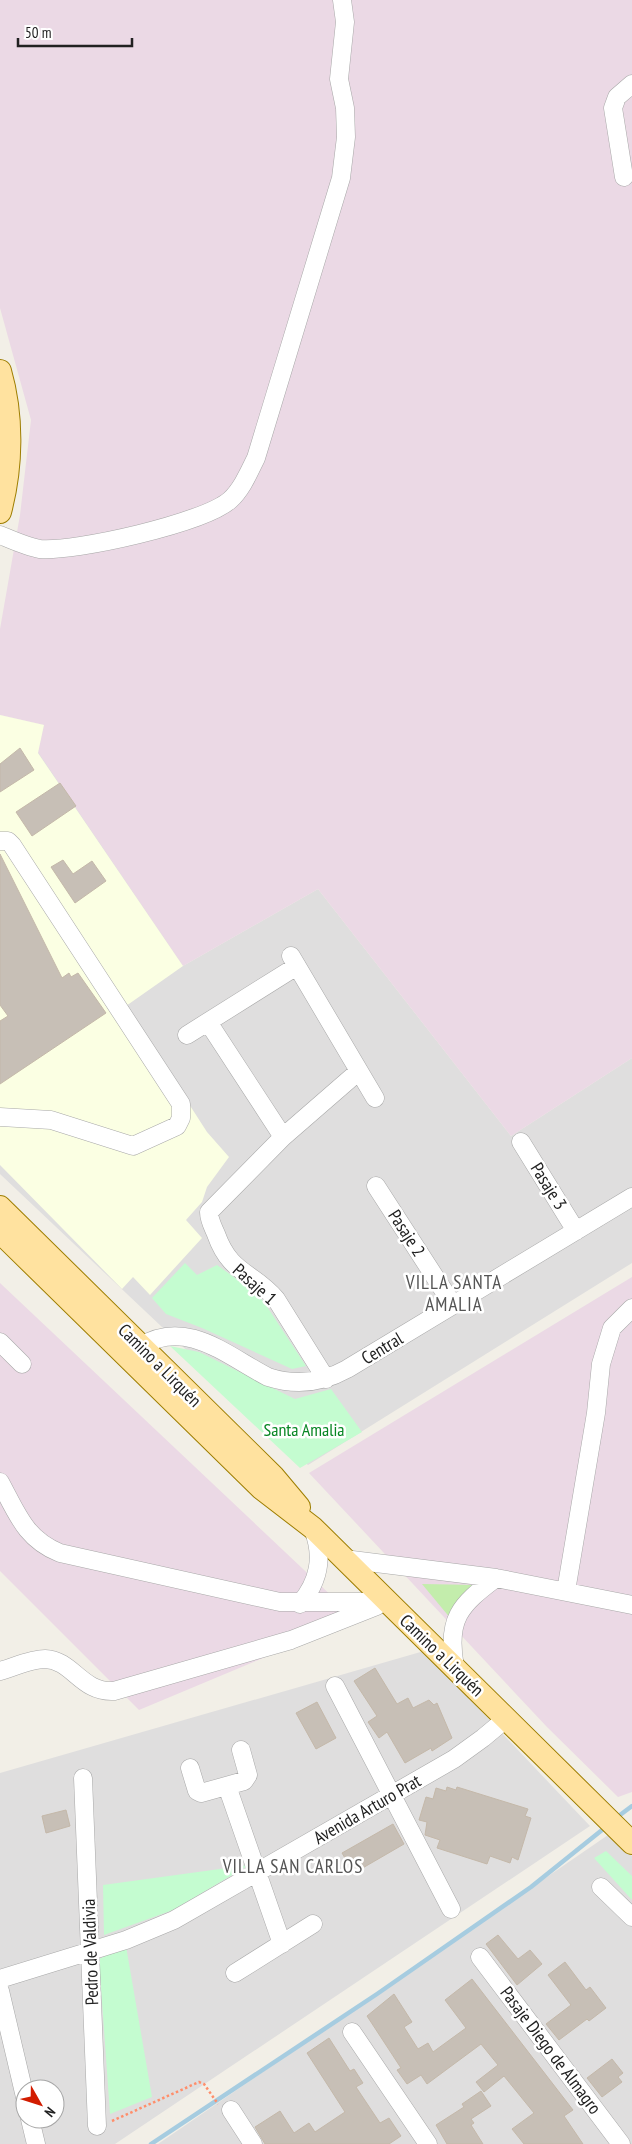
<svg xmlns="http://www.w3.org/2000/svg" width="632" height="2144" viewBox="0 0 632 2144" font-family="'PT Sans Narrow',sans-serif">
<rect width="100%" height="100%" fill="#f2efe7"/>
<path fill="#dfdede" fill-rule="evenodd" d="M0,715L44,725L183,966L318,889L511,1136L632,1058V1263L308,1465L0,1174Z
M424,1651L590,1826L115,2144H0V1773ZM25,2089H55V2119H25Z
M608,1835L632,1856V2144H158Z"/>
<path fill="#ebd9e5" d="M0,0H632V1058L511,1136L318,889L183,966L38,752L44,725L0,715V629L20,515L31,420L0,308Z
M632,1277V1792L618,1797L547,1727L309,1473Z
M0,1283L356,1619L139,1710L0,1571Z"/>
<path fill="#fbffe3" d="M0,715L44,725L38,753L183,966L126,1006L207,1132L229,1157L207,1187L202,1202L186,1220L202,1238L150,1295L133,1277L122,1289L0,1165Z"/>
<path fill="#c3edac" d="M422,1584L477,1585L456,1625Z"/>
<path fill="#c4fcd0" d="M185,1263L197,1275L217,1265L252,1290L264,1302L306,1366L292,1369L202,1328L166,1314L152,1298Z
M170,1346L199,1352L295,1399L331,1389L362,1432L300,1468Z
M606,1851L632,1876V1900L594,1858Z
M249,1865L173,1910L104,1935L103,1885Z
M126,1946L152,2097L110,2114L99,1959Z"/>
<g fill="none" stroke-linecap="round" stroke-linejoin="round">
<path stroke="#a6cce0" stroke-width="4.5" d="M616,1818L632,1806
M151,2144L377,1994L531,1887L607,1826"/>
</g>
<path fill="#c7bfb6" stroke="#c4b8a9" d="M20,748L34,770L0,792V764Z
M60,783L76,806L32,836L16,812Z
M0,854L62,978L69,973L71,977L78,973L106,1013L0,1084V1021L8,1016L0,1005Z
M63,860L73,874L92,861L106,881L75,903L51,867Z
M375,1668L397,1704L408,1698L413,1708L429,1700L434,1705L437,1703L452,1738L432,1751L431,1748L405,1763L387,1732L379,1738L368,1722L377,1716L354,1681Z
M317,1702L336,1738L316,1749L296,1713Z
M447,1787L456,1790L457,1787L528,1809L525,1816L531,1818L518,1860L512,1857L510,1863L490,1856L487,1864L437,1848L440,1840L425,1835L427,1822L419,1820L426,1797L433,1799L436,1788L446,1791Z
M66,1810L70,1826L46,1833L42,1816Z
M393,1824L404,1844L354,1873L342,1853Z
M498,1935L518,1959L530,1950L542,1964L517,1985L486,1944Z
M565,1962L586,1990L590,1987L606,2008L589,2021L587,2019L559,2040L546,2024L571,2005L548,1975Z
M472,1979L573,2110L564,2116L583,2144H524L512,2129L534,2113L504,2076L484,2092L476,2082L498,2065L481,2044L427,2084L421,2075L407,2084L397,2070L401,2068L367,2016L394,1994L412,2022L404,2027L418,2049L428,2043L433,2052L466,2028L445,2000Z
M329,2038L350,2071L354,2069L363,2083L356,2087L380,2123L389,2118L401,2136L389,2144H265L255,2127L280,2111L294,2133L309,2123L315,2132L345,2112L307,2053Z
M612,2059L623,2073L618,2077L622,2082L602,2097L587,2078Z
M481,2091L491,2106L471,2119L474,2123L471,2125L483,2144H447L436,2125L464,2107L462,2104Z"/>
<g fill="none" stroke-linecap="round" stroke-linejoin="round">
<defs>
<path id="minor" d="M624,177L613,108L617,97L632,84
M0,535C12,540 27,547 40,549C75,552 204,523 230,500C242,489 249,472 256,458L341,178L346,137L345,108L339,79L345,22L342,0
M0,841H8L12,845L181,1104V1118L177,1126L133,1146L51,1120L0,1117
M291,956L375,1098
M208,1022L283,1137
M187,1035L297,966
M521,1142L576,1231
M376,1186L453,1305
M0,1342L22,1364
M141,1346C187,1318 227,1356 268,1377C296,1386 322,1383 347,1369L632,1197
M326,1379L276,1299C252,1271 230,1274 216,1234C213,1227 209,1220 209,1212L283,1137L359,1071
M0,1482C17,1513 25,1539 60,1553L280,1602H388
M344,1559L496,1578L632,1605
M566,1591L596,1413L601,1364L612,1328L632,1308
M300,1604C319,1581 324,1557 313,1529
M455,1667C446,1619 460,1605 496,1578
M0,1671C14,1667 31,1659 45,1659C73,1660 81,1693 114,1691L291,1640L377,1606
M335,1686L451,1909
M190,1768L197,1791L201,1793L244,1781L248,1775L241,1750
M83,1778L97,2126
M227,1786L282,1944
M601,1887L632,1917
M480,1957L621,2144
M235,1973L313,1924
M0,1979L126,1940L174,1920L454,1759L483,1738L507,1718
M0,1991L25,2097
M352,2032L428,2144
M231,2110L253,2144
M30,2119L36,2144"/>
<path id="major" d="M0,371C13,416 12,467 0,512
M0,1207L273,1476L299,1507
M0,1232L261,1488L313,1528L632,1843"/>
</defs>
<use href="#minor" stroke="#a8a8a8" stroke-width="19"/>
<use href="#major" stroke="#9e7e00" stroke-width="24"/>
<path stroke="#ff8e6b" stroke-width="2.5" stroke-dasharray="2.5 2.5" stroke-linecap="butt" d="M112,2121L199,2082L204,2084L218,2104"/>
<use href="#minor" stroke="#fff" stroke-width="18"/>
<use href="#major" stroke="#ffe29f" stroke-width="22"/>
</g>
<g text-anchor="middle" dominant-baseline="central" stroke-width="5" stroke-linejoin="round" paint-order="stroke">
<g font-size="18" fill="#212121" stroke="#fff">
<text transform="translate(549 1186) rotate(58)">Pasaje 3</text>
<text transform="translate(407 1233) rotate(57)">Pasaje 2</text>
<text transform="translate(255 1284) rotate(42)">Pasaje 1</text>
<text transform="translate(382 1348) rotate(-31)">Central</text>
<text transform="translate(160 1365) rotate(45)">Camino a Lirquén</text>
<text transform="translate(442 1655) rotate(44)">Camino a Lirquén</text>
<text transform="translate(367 1809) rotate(-30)">Avenida Arturo Prat</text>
<text transform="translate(90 1952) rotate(-92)">Pedro de Valdivia</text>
<text transform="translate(551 2050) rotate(53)">Pasaje Diego de Almagro</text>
</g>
<g font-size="18" fill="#078623" stroke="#fff">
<text x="304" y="1429">Santa Amalia</text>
</g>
<g font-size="19" letter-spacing="1" fill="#545454" stroke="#fff">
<text x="454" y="1282">VILLA SANTA<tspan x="454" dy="22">AMALIA</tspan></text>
<text x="293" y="1866">VILLA SAN CARLOS</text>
</g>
</g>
<g transform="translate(40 2104) rotate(129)"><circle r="24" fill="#ffffff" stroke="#a6a6a6"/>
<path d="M0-4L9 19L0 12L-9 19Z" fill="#d21c00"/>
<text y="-8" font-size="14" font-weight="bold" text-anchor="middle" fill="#212121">N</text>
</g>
<path d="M18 38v8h114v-8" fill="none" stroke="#212121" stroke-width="2.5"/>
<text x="25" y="38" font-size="15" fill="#212121" stroke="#ffffff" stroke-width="4" paint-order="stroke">50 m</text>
</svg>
